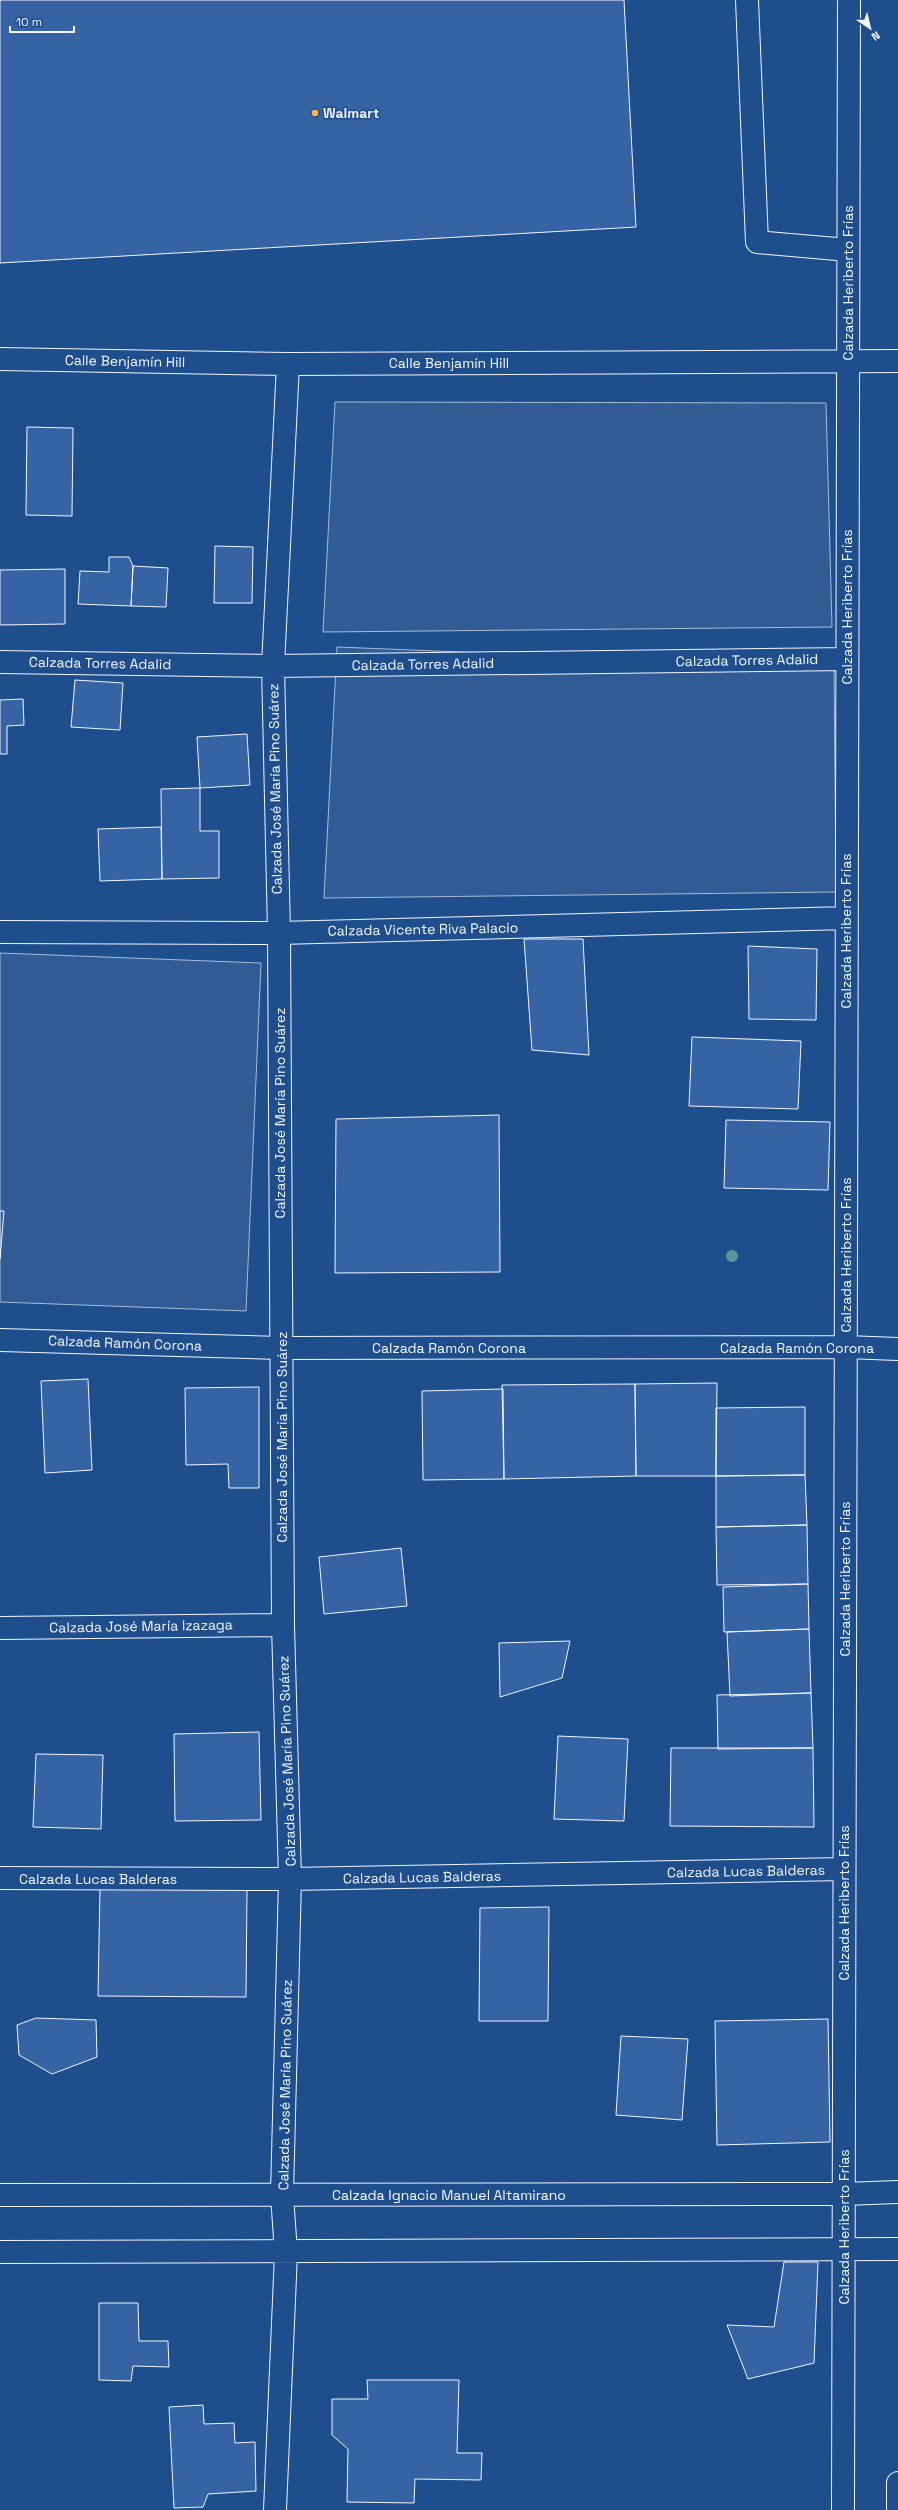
<svg xmlns="http://www.w3.org/2000/svg" width="898" height="2510" viewBox="0 0 898 2510" font-family="'Space Grotesk',sans-serif">
<rect width="100%" height="100%" fill="#1f4e8c"/>
<path fill="#305b95" stroke="#a8bbd7" d="M335,402L826,403L832,627L323,632Z
M337,647L834,667L836,892L324,898Z
M0,953L261,963L246,1311L0,1302Z"/>
<path fill="#3563a3" stroke="#f2f6ff" d="M0,0H624L636,227L0,263Z
M27,427L73,428L72,516L26,515Z
M215,546L253,547L252,603H214Z
M109,557H129L133,566L131,606L78,604L80,571L109,572Z
M133,566L168,568L166,607L131,606Z
M65,569V624L0,625V570Z
M75,680L123,683L120,730L71,727Z
M23,699L24,725L7,726V754H0V700Z
M247,734L250,785L200,788L197,737Z
M200,788V831H219V878L162,879L161,789Z
M161,827L162,879L100,881L98,829Z
M524,939H583L589,1055L532,1050Z
M748,946L817,949L816,1020L749,1019Z
M692,1037L801,1041L798,1109L689,1106Z
M499,1115L500,1272L335,1273L336,1119Z
M726,1120L830,1122L828,1190L724,1188Z
M0,1211H4L0,1259Z
M88,1379L92,1470L45,1473L41,1381Z
M717,1383L716,1476H636L635,1384Z
M635,1384L636,1476L504,1479L502,1385Z
M259,1387V1488H229L228,1464L186,1465L185,1388Z
M503,1389L504,1479L423,1480L422,1391Z
M805,1407V1475L716,1476V1408Z
M805,1475L807,1525L716,1527V1476Z
M807,1525L808,1584L717,1585L716,1527Z
M401,1548L407,1606L324,1614L319,1557Z
M808,1584L809,1629L724,1632L723,1587Z
M809,1629L811,1693L730,1696L727,1632Z
M570,1641L562,1678L500,1697L499,1643Z
M811,1693L813,1748L718,1749L717,1695Z
M259,1732L261,1820L175,1821L174,1734Z
M558,1736L628,1739L624,1821L554,1819Z
M671,1748H813L814,1827L670,1826Z
M36,1754L103,1755L101,1829L33,1827Z
M100,1888L247,1889L246,1997L98,1996Z
M549,1907L548,2021H479L480,1908Z
M36,2018L96,2020L97,2057L52,2074L19,2055L17,2025Z
M828,2019L830,2142L717,2145L715,2021Z
M621,2036L688,2039L682,2120L616,2115Z
M784,2262H818L814,2363L748,2379L727,2325L774,2327Z
M99,2303H138L139,2341H168L169,2367L133,2366L131,2381L99,2380Z
M367,2380H459L457,2453H482L481,2480L415,2479L414,2503L347,2502L348,2449L332,2435V2399H368Z
M203,2405L204,2424L234,2423L235,2443L255,2442L256,2491L208,2494L203,2507L174,2508L169,2407Z"/>
<g fill="none" stroke-linecap="round" stroke-linejoin="round">
<defs>
<path id="minor" d="M747,0L757,242L848,250
M0,359L288,364L898,361
M0,662L273,666L847,659
M0,932L279,933L846,918
M0,1340L282,1348L846,1347L898,1349
M0,1628L283,1625
M0,1878L290,1879L844,1869
M0,2195L844,2194L898,2192
M0,2252L898,2249
M275,2510L286,2253L282,2195L290,1879L283,1625L279,933L273,666L288,364
M843,2510L849,0
M898,2510V2483"/>
</defs>
<use href="#minor" stroke="#f2f6ff" stroke-width="24"/>
<use href="#minor" stroke="#1f4e8c" stroke-width="22"/>
</g>
<circle fill="#61919a" cx="732" cy="1256" r="6"/>
<circle fill="#ffb74d" stroke="#1f4e8c" stroke-width="1.5" cx="315" cy="113" r="4"/>
<g text-anchor="middle" dominant-baseline="central" stroke-width="3" stroke-linejoin="round" paint-order="stroke">
<g font-size="14" font-weight="bold" fill="#f2f6ff" stroke="#1f4e8c" text-anchor="start">
<text x="323" y="113">Walmart</text>
</g>
<g font-size="14" fill="#f2f6ff" stroke="#1f4e8c">
<text transform="translate(848 283) rotate(-90)">Calzada Heriberto Frías</text>
<text transform="translate(125 361) rotate(1)">Calle Benjamín Hill</text>
<text x="449" y="363">Calle Benjamín Hill</text>
<text transform="translate(847 607) rotate(-90)">Calzada Heriberto Frías</text>
<text transform="translate(747 660) rotate(-1)">Calzada Torres Adalid</text>
<text transform="translate(100 663) rotate(1)">Calzada Torres Adalid</text>
<text transform="translate(423 664) rotate(-1)">Calzada Torres Adalid</text>
<text transform="translate(275 789) rotate(-91)">Calzada José María Pino Suárez</text>
<text transform="translate(423 929) rotate(-1)">Calzada Vicente Riva Palacio</text>
<text transform="translate(846 931) rotate(-90)">Calzada Heriberto Frías</text>
<text transform="translate(280 1113) rotate(-90)">Calzada José María Pino Suárez</text>
<text transform="translate(846 1255) rotate(-90)">Calzada Heriberto Frías</text>
<text transform="translate(125 1343) rotate(2)">Calzada Ramón Corona</text>
<text x="449" y="1348">Calzada Ramón Corona</text>
<text x="797" y="1348">Calzada Ramón Corona</text>
<text transform="translate(282 1437) rotate(-90)">Calzada José María Pino Suárez</text>
<text transform="translate(845 1579) rotate(-90)">Calzada Heriberto Frías</text>
<text transform="translate(141 1626) rotate(-1)">Calzada José María Izazaga</text>
<text transform="translate(287 1761) rotate(-92)">Calzada José María Pino Suárez</text>
<text transform="translate(746 1871) rotate(-1)">Calzada Lucas Balderas</text>
<text transform="translate(422 1877) rotate(-1)">Calzada Lucas Balderas</text>
<text x="98" y="1879">Calzada Lucas Balderas</text>
<text transform="translate(844 1903) rotate(-90)">Calzada Heriberto Frías</text>
<text transform="translate(285 2085) rotate(-89)">Calzada José María Pino Suárez</text>
<text x="449" y="2195">Calzada Ignacio Manuel Altamirano</text>
<text transform="translate(844 2227) rotate(-90)">Calzada Heriberto Frías</text>
</g>
</g>
<g transform="translate(870 28) rotate(145)" stroke="#1f4e8c" stroke-width="3" paint-order="stroke">
<path d="M0-3L7 15L0 10L-7 15Z" fill="#f2f6ff"/>
<text y="-6" font-size="11" font-weight="bold" text-anchor="middle" fill="#f2f6ff">N</text>
</g>
<path d="M10 26v6h64v-6" fill="none" stroke="#f2f6ff" stroke-width="2"/>
<text x="16" y="26" font-size="12" fill="#f2f6ff" stroke="#1f4e8c" stroke-width="3" paint-order="stroke">10 m</text>
</svg>
